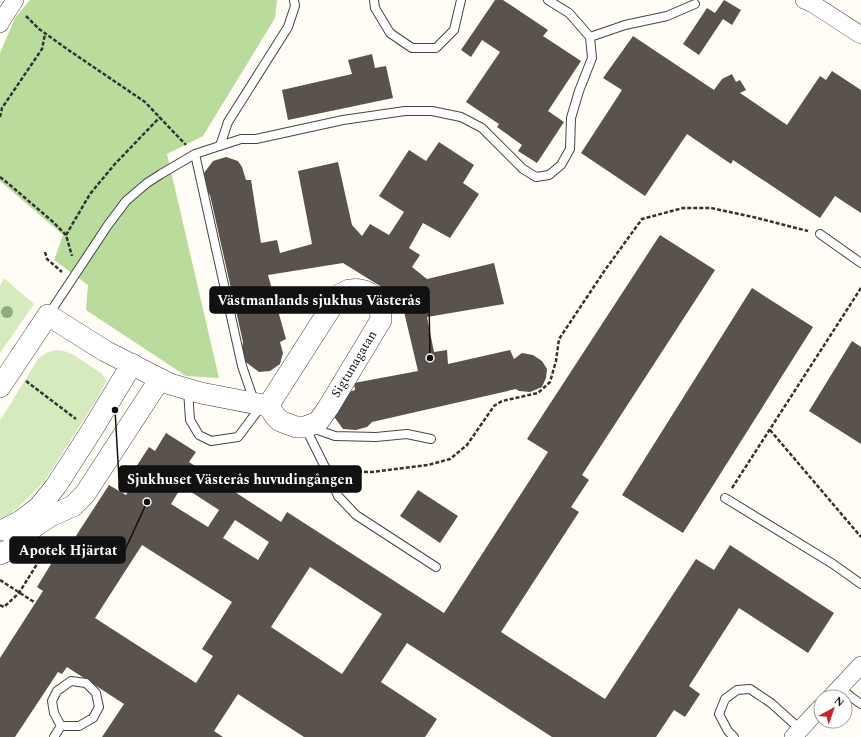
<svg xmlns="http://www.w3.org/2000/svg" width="861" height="737" viewBox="0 0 861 737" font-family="Spectral,serif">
<rect width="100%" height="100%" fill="#fffdf5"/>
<path fill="#d5ebbd" d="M4,278L34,304L0,353V286Z
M55,350L64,351L74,355L102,374L106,381L100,394L44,482L7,518L0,520V421L38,359L46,353Z"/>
<path fill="#b9dc9c" d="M30,0H277L275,18L203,136L167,154L219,378L186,376L86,310L88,285L54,260L63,235L0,181V53L15,18Z"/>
<path fill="#5a524d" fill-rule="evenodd" d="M495,0H503L548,30L543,36L581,61L548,111L564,122L537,163L518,151L522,145L497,127L499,124L466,102L500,52L482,40L471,57L461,50Z
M724,0L741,10L732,25L723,19L699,55L683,44L707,8L715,13Z
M633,36L714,90L722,79L732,74L736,82L740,80L746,90L740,93L787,125L820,76L826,80L832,71L861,90V213L835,196L820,218L733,160L731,164L687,134L645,196L581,153L622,90L603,78Z
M372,54L375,68L386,66L393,98L288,120L282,90L352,74L348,60Z
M439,142L474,165L463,183L479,194L450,238L423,223L409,248L420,255L412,267L427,279L494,263L504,304L427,317L434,352L447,350L448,364L510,350L514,359L522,353L533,355L542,361L547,369L546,378L542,387L530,392L519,391L516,389L372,422L367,427L356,430L343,429L335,418V404L345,393L355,390L354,383L418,371L401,299L343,263L268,275L286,339L280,342L283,353L280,364L270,371L259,372L243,360L241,352L243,342L210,195L204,186V173L213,161L226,157L238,161L242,167L246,180H251L261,243L277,240L280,253L312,244L298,171L338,162L352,225L362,236L370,224L389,235L404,212L379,196L409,150L426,161Z
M660,235L715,270L582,475L589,480L571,507L579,512L501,632L605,699L696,559L714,570L730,545L834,613L808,653L739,608L689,686L700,694L685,717L674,710L656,737H552L407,643L381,682L437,719L425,737H304L238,694L214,731L223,737H102L124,704L67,667L62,674L58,672L15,737H0V658L43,591L37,587L54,559L59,562L109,485L126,495L138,476L132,473L149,447L155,451L166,433L196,452L189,462L281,522L287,512L444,613L548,452L527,439ZM182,486L219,510L208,527L171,504ZM235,520L269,542L258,560L223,538ZM142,545L232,602L202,649L213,656L196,683L95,618ZM310,567L382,614L342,674L271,627Z
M752,288L813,327L683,533L622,495Z
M852,341L861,347V444L809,411Z
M418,490L458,516L440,543L400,516Z"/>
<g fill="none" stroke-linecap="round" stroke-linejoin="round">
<defs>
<path id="service" d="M374,0L375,8L390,33L412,48H436L454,30L461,0
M590,37L625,25L667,16L695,4
M220,146L228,122L288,27L295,6L294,0
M820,234L861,263
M49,314L108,225L126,201L147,183L161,174L195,154L241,139H256L343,120L405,111H432L461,117L482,128L523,169L536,177L549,175L561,165L570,149L571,118L579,91L592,58L590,37L569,13L548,0
M188,390L190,420L199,435L211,441L238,437L256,413L255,404L242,366L195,154
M305,427L325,467L338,496L356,515L436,567
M312,428L335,436L376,437L407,434L431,439
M725,498L833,564L861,584
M71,681L86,683L96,693L99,707L93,718L79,726H61L54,713L52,701L57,691Z
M840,687L851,697L861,704
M54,737L61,726
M734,737L728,731L719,714L725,699L737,690L750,689L771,703L800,729"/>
<path id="minor" d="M804,0L813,4L861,35
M0,24L2,20L15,0
M831,697L861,665
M793,737L821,707"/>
<path id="tertiary" d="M349,290C353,290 356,289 360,290C375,292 381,307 381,320L328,408L318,422L305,427H296L280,421L276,417L268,406L339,295Z
M0,387L48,315L105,351L170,384L201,393L268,406
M0,530H3L21,521L39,507L56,486L92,430L132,364
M0,554L11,549L34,527L50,516L73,506L85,494L160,379"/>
</defs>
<use href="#service" stroke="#444" stroke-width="10"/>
<use href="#minor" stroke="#444" stroke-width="18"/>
<use href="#tertiary" stroke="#444" stroke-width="22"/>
<path stroke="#333" stroke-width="2.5" stroke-dasharray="4 2" stroke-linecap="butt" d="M26,16L39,29L67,49L145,102L186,145
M0,117L2,108L42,49L45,34
M0,177L10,185L52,221L66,235L72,256
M66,235L90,194L114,165L160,117
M45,252L47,259L62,272
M26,381L76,419
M770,430L861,537
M340,471L371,472L428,465L450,459L467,445L494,406L502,401L538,393L550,382L556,361L559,339L605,270L642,219L683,208H711L753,217L808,231
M732,488L861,288
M0,580L34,602
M0,605L4,607L19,593L52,540"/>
<use href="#service" stroke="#fff" stroke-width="8"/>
<use href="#minor" stroke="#fff" stroke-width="17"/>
<use href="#tertiary" stroke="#fff" stroke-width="21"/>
</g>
<circle fill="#8dad7f" cx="7" cy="312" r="6"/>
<g text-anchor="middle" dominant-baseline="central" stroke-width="4" stroke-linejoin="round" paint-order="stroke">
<g font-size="13" fill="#111" stroke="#fff">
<text transform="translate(354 364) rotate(-59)">Sigtunagatan</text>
</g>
</g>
<path fill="none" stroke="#111" stroke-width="1.5" d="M430 358L429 300M115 410L119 479M147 502L125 550"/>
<g fill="#111" stroke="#fff" stroke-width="1.5">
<circle cx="430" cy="358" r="4"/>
<circle cx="115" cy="410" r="4"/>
<circle cx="147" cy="502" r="4"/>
</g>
<g fill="#111" stroke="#111" stroke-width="1.5">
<rect x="210" y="287" width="219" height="26" rx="4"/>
<rect x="119" y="466" width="242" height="26" rx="4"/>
<rect x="10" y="537" width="115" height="26" rx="4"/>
</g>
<g font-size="14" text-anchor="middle" font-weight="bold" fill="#fff">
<text x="319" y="305">Västmanlands sjukhus Västerås</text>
<text x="240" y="484">Sjukhuset Västerås huvudingången</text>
<text x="68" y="555">Apotek Hjärtat</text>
</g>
<g transform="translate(833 709) rotate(40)"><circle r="19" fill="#ffffff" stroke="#a0a0a0"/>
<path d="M0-3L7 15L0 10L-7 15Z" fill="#c4262e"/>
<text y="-6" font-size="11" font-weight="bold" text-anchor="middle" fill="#111111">N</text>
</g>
</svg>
